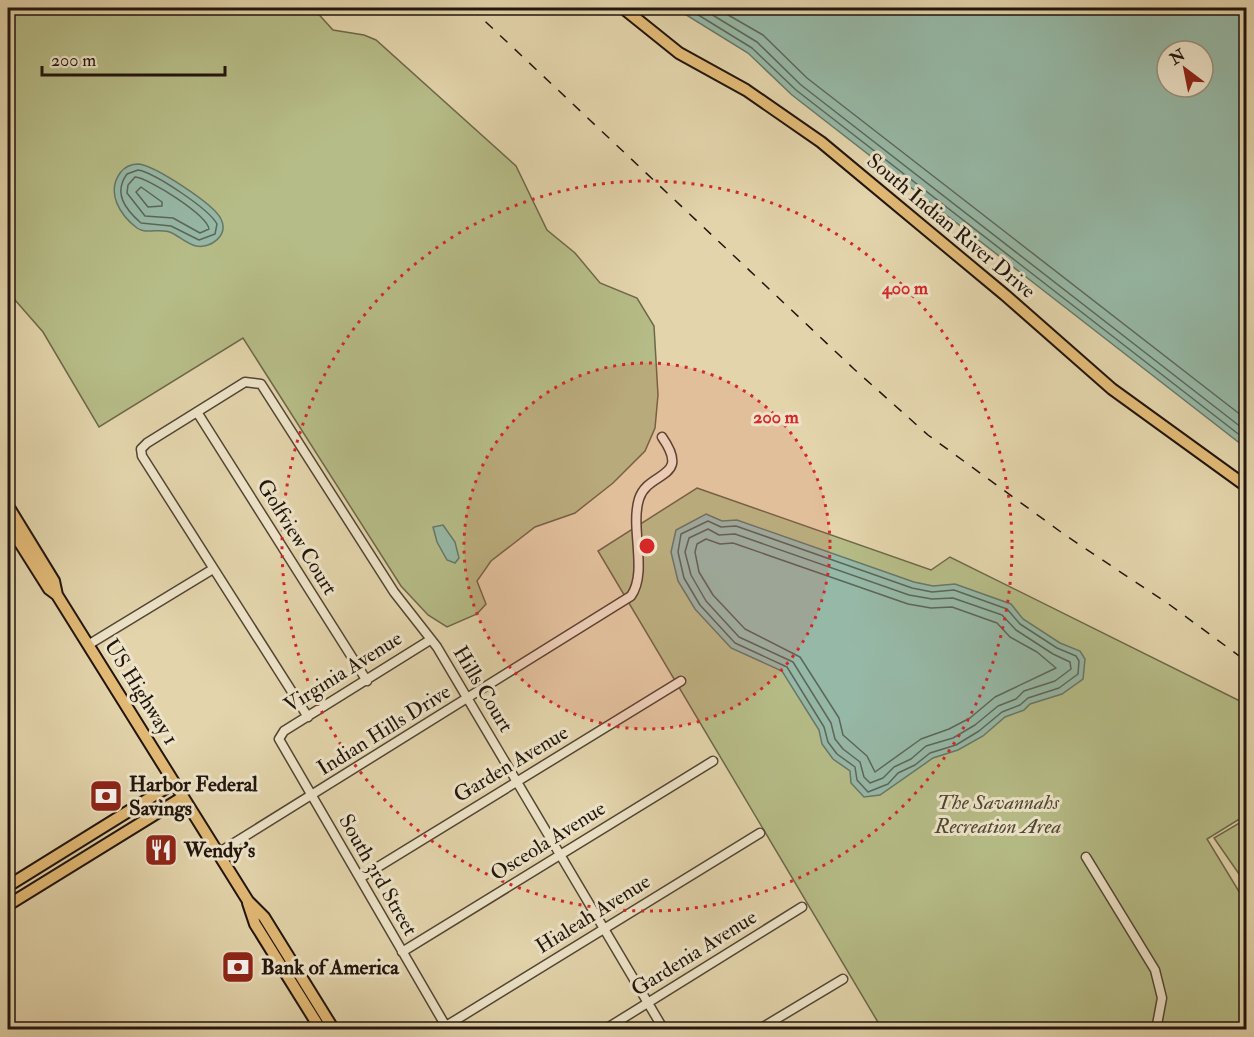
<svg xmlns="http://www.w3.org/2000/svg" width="1254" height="1037" viewBox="0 0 1254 1037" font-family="'IM FELL Double Pica',serif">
<rect width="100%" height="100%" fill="#e3d4ab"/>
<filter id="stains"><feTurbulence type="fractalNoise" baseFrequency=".00333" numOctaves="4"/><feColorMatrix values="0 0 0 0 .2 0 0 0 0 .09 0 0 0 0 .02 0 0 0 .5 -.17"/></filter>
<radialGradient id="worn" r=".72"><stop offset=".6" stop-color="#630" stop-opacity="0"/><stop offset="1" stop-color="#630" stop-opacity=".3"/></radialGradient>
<path fill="#b6bc87" stroke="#6c684a" stroke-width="1.5" d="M8,8H313L333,30L364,35L376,40L516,166L547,230L575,253L600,283L637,298L654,326L658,395L655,428L645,451L613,483L575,513L535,527L491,561L477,581L486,604L477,614L447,627L428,615L401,586L243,338L99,427L43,332L8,292Z
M697,488L931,570L950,557L1246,704V815L1207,839L1246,903V1029H882L598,551Z
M1246,819V884L1214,838Z"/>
<path fill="#96b8a6" stroke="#677769" stroke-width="1.5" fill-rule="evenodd" d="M675,8H1246V448L792,95L748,53ZM1167,51H1203V87H1167Z
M139,164C155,166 214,204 221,219C229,235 211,249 196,246C187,244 180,237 172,233C161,227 147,235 137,228C120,215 106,193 120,173C125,166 131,164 139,164Z
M706,514L722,521L737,520L914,582L933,586L955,584L1011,604L1023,619L1060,643L1080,651L1085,659L1083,679L1062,694L1030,704L1024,710L1005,717L983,736L958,750L933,758L880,795L864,797L851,783L850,771L833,759L822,744L819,730L782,671L731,648L695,609L678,581L671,552L676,530Z
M443,525L455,542L459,558L455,563L447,560L437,542L433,527Z"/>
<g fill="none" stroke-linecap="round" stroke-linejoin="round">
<path stroke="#5c665a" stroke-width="1.5" d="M687,8L752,48L796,90L1246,440
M701,8L757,42L801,85L1246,431
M716,8L763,35L807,78L1246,419
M138,170C155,173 209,209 217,224L215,234L199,240L171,226L141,223C125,209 113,193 127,174Z
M135,177C149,178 207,215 209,229L200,233L173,218L145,216L127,193L128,185Z
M141,187L162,202V206L148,207L136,192Z
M708,521L721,527L736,526L912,588L932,592L954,590L1007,609L1020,624L1057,648L1076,656L1079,661L1078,674L1059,688L1028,698L1020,705L1002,712L979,731L956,745L930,753L915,765L898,773L888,784L868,792L857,780L855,767L837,754L828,742L824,727L787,667L735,643L700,605L684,578L678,552L681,534Z
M708,529L719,535L735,534L909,595L932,599L953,598L1002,615L1016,630L1053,654L1070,662L1071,669L1055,681L1024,691L1016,699L998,706L975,725L953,738L926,746L911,759L894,767L883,778L870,783L864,777L860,762L843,749L835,739L831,723L793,662L739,637L706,601L691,575L685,552L689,538Z
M706,539L720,544L733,543L908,604L931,608L952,607L997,623L1010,637L1037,652L1056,668L995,697L970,718L949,729L921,739L875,772L867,756L843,735L839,718L800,657L745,629L713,595L699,572L695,552L697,544Z"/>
<defs>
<path id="minor" d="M197,412L367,681
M430,640L284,731L279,739L448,1030
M88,645L213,569
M308,717L142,456L141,449L147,443L245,382L261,384L394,592L437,647L664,1030
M218,853L631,596C648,572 630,528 639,499C648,470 692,480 662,437
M1086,857L1155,970L1162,998L1156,1030
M360,878L681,681
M402,952L713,761
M446,1026L760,833
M604,1030L802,907
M758,1030L843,979
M1231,1030L1246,1025"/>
<path id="major" d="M623,8L679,53L746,90L821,142L1005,295L1112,389L1246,486
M8,506L54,581L57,595
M8,524L49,589L57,595L248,901L264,917L334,1030
M8,886L174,783
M248,903L255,924L321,1030
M8,905L183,797"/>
</defs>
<use href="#minor" stroke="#524534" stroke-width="11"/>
<use href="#major" stroke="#21150d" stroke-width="14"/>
<use href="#minor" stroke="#ede3c8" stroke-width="8"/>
<use href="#major" stroke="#e2ba76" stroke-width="10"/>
<path stroke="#21150d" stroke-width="1.5" stroke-dasharray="10 10" stroke-linecap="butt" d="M471,8L854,369L928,435L1065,535L1170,605L1246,661"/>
</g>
<circle cx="647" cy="546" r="183" fill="#d62828" fill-opacity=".12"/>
<g fill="none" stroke="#d62828" stroke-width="3" stroke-dasharray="3 6">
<circle cx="647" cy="546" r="183"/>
<circle cx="647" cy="546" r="365"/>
</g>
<defs>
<symbol id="bank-square" viewBox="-11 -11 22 22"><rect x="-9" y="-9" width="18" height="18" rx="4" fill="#8f2418" stroke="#ede3c8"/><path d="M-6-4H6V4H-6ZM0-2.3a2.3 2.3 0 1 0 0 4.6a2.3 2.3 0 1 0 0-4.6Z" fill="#fff"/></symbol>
<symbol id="restaurant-square" viewBox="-11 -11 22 22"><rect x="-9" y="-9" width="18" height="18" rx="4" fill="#8f2418" stroke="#ede3c8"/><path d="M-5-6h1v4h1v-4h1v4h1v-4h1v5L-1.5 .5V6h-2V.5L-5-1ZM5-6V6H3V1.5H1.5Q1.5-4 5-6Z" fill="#fff"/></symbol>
</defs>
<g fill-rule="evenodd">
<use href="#bank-square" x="87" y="777" width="38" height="38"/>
<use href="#restaurant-square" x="142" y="831" width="38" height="38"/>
<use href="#bank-square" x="219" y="948" width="38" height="38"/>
</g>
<g text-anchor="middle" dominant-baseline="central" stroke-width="6" stroke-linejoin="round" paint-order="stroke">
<g font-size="21" fill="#21150d" stroke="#ede3c8">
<text transform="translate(951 226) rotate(40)">South Indian River Drive</text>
<text transform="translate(297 537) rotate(58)">Golfview Court</text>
<text transform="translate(343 672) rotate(-32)">Virginia Avenue</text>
<text transform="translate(483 689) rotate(59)">Hills Court</text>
<text transform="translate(141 692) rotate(58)">US Highway 1</text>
<text transform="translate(384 730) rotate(-32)">Indian Hills Drive</text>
<text transform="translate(511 764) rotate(-31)">Garden Avenue</text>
<text transform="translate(548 841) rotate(-32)">Osceola Avenue</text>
<text transform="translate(378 875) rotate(60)">South 3rd Street</text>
<text transform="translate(593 914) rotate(-32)">Hialeah Avenue</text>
<text transform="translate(694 953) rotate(-32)">Gardenia Avenue</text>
</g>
<g font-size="21" font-weight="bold" fill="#21150d" stroke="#ede3c8" text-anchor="start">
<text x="129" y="784">Harbor Federal<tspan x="129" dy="24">Savings</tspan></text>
<text x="184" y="850">Wendy's</text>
<text x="261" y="967">Bank of America</text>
</g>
<g font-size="21" font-style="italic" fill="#4e4732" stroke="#ede3c8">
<text x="998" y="802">The Savannahs<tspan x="998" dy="24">Recreation Area</tspan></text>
</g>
</g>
<circle cx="647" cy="546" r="9" fill="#d62828" stroke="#ede3c8" stroke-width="3"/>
<g font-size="18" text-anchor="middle" font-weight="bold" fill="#d62828" stroke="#ede3c8" stroke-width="6" stroke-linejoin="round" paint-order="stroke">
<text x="905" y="294">400 m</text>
<text x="776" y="423">200 m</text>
</g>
<rect width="1254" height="1037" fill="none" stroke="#e3d4ab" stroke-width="30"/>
<rect x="9" y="9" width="1236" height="1019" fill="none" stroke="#21150d" stroke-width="3"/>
<rect x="15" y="15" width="1224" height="1007" fill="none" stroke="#21150d" stroke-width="1.5"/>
<g transform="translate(1185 69) rotate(328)"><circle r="28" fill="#ede3c8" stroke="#9b917d" stroke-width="1.5"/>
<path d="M0-4.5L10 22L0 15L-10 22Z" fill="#8f2418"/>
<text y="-9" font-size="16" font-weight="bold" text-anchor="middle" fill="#21150d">N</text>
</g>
<path d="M42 66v9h183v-9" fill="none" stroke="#21150d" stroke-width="3"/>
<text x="51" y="66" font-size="18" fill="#21150d" stroke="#ede3c8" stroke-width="4.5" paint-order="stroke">200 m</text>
<rect width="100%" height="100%" filter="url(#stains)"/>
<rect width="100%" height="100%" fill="url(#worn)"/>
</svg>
